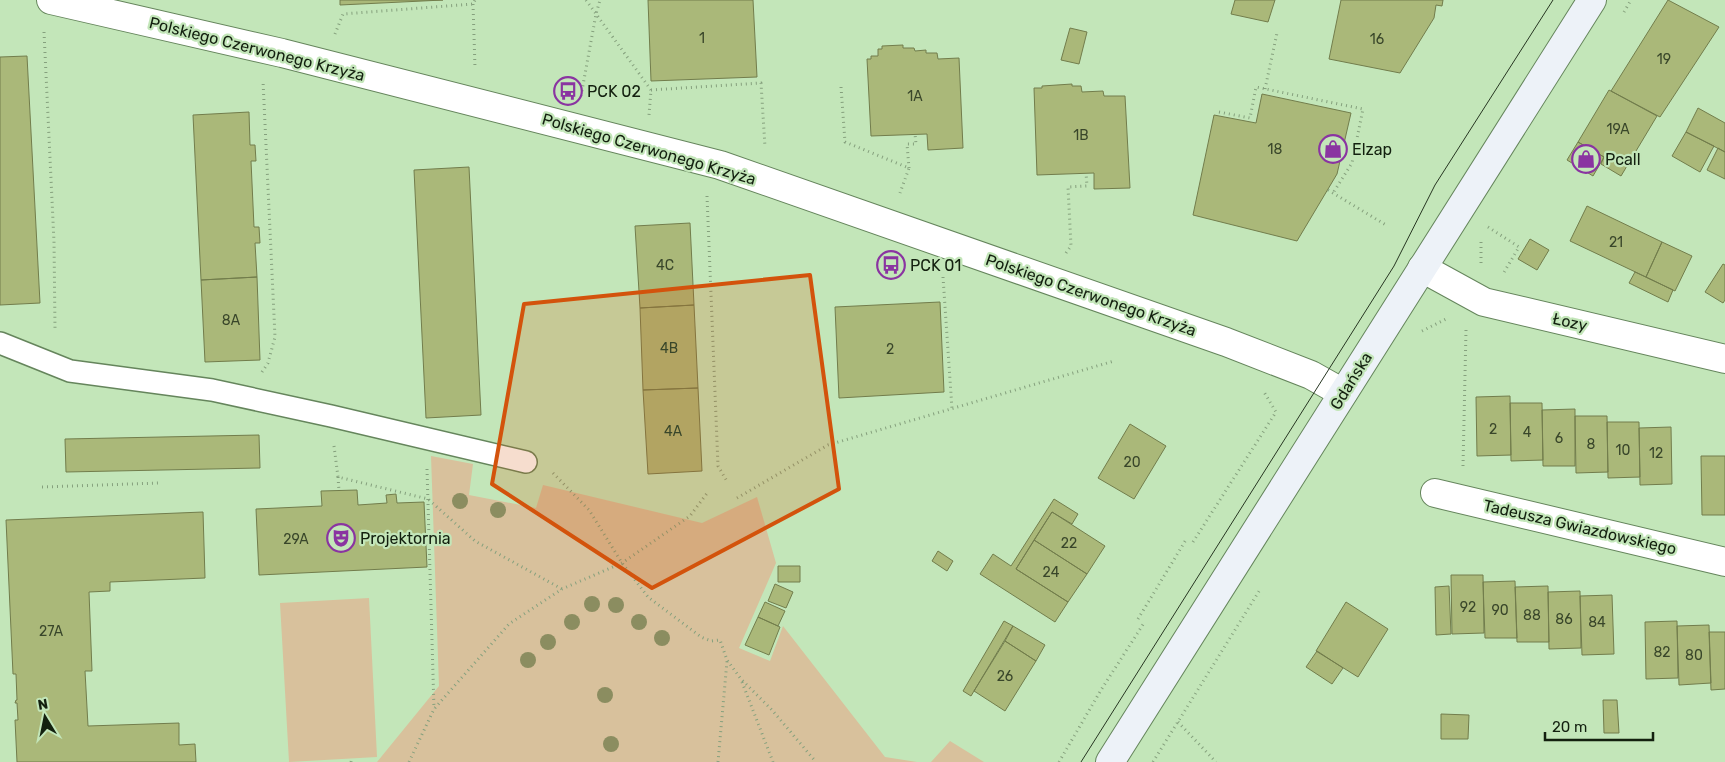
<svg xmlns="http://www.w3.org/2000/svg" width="1725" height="762" viewBox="0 0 1725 762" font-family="Rubik,sans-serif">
<rect width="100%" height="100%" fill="#c3e6b9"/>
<path fill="#d8c19c" d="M431,456L473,464L469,495L536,508L543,485L702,523L757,497L776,563L739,648L770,661L783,626L885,757L917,762H377L439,686Z
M369,598L377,757L289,762L280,603Z
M950,741L984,762H931Z"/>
<path fill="#aab879" stroke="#727d4c" d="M340,0H443L340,5Z
M648,0H753L757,77L651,81Z
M1235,0H1275L1268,22L1231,14Z
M1341,0H1443L1442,6L1436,5L1434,18L1400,73L1329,59Z
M1668,0L1719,27L1660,117L1611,91Z
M1070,28L1087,32L1079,64L1061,60Z
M903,45V48H914L915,51L926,50V53H937L938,59L959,58L963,148L928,150L927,134L871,136L867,59H871V56H878V49H882V46Z
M27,56L40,303L0,305V57Z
M1072,84V86H1081L1082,92L1103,91L1104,96H1125L1130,188L1094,189V173L1037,175L1034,88H1042V86Z
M1609,90L1657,116L1621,176L1601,164L1604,157L1578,142Z
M1262,94L1351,113L1337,174L1297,241L1193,215L1214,115L1256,123Z
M1698,108L1725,123V152L1686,132Z
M249,112L250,145H255L256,161H251L254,227H259L260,243H255L257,277L201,280L193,115Z
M1686,132L1714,146L1700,172L1672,156Z
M1578,142L1604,157L1593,176L1567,160Z
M1718,148L1725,152V179L1707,170Z
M469,167L481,415L426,418L414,170Z
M1587,206L1662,242L1646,277L1570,241Z
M690,223L694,305L640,308L635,226Z
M1530,239L1549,250L1537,270L1518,259Z
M1662,242L1692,256L1675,291L1646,277Z
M1723,264L1725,265V300L1723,303L1705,292Z
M1635,272L1673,290L1668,302L1629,283Z
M257,277L260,360L205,362L201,280Z
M940,302L944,392L839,398L835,307Z
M694,305L698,388L643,390L640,308Z
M698,388L702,471L648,474L643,390Z
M1510,396L1511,455L1477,456L1476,397Z
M1510,403H1542L1543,460L1511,461Z
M1575,409V466H1543L1542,410Z
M1575,416H1607L1608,472L1576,473Z
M1607,422H1639L1640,477L1608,478Z
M1130,424L1166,446L1134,499L1098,478Z
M1671,427L1672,484L1640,485L1639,428Z
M259,435L260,468L66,472L65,439Z
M1701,456H1725V515H1702Z
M357,490L358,505L387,503L386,495L396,494L397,503L424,502L427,567L259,575L256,509L322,506L321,491Z
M1054,499L1078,514L1072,524L1052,512L1016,569L1068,602L1055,622L980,574L993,554L1011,566Z
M203,512L205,578L110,582V591L89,592L92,671H85L88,726L179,723V745L195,744L196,762H17L15,720H18L17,703H15L16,700H17L16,674H13L6,520Z
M1052,512L1105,546L1087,574L1034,540Z
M1034,540L1087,574L1068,602L1016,569Z
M938,551L953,561L947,571L932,561Z
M778,566H800V582H778Z
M1451,575H1483L1484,633L1452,634Z
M1515,581L1517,638H1485L1483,582Z
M775,584L793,592L786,608L768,601Z
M1449,586L1451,634L1436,635L1435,587Z
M1548,586L1549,642H1517L1515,587Z
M1580,591L1581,648L1549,649L1548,592Z
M1612,595L1614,654L1582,655L1580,596Z
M765,602L785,611L778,626L758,617Z
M1346,602L1388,629L1358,677L1316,651Z
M758,617L780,627L769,655L745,645Z
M1004,621L1013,626L971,696L963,691Z
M1677,621L1678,678L1646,679L1645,622Z
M1709,625L1711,683L1679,685L1677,626Z
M1013,626L1045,645L1036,661L1005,641Z
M1709,632H1725V689L1711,690Z
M1005,641L1036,661L1005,711L974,691Z
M1317,651L1343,668L1332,684L1306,667Z
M1603,700H1617L1619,733H1604Z
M1441,714L1469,715L1468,739H1441Z"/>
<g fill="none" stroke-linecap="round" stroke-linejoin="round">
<defs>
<path id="lane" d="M0,343L70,371L212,390L331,416L526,462"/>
<path id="street" d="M51,0L282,53L720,165L1226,342L1311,375L1343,393
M1422,268L1484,302L1725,359
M1435,493L1725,562"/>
<path id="secondary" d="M1110,762L1592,0"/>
</defs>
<use href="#lane" stroke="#65855c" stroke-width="24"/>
<use href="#street" stroke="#65855c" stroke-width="30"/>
<use href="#secondary" stroke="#65855c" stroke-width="30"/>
<path stroke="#85a07d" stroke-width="3" stroke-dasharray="1 4" stroke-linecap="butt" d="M586,0L651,90L649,115
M473,4L475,68
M1624,12L1631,0
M44,32L54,242L55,328
M335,34L343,14L473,4L475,0
M841,87L845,142L909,168L900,193
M1265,89L1277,33
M651,90L761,83L765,147
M581,96L596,14L600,0
M1219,112L1250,118L1256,87L1363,109L1352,163L1333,193
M909,168L907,144H916L915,134
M1328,190L1386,225
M707,196L718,466L728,483
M1488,227L1519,247L1503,274
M1066,253L1071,246L1068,187L1087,186L1086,173
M1481,263V240
M943,277L952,409
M1422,331L1446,319
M262,372L268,363L275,337L263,81
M334,446L338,477L428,499L475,541L562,589
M1463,466L1466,330
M427,469L434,709
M553,473L589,510L622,563L648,597L701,637L711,641L720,640L727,660L741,679L772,710L816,762
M338,477L339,491
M42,487L160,483
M737,498L828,445L1114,361
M1193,542L1276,412L1264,392
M1138,619L1187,538
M742,682L773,762
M1178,722L1216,762
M351,762L352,758
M409,762L434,709L509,624L562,589L622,563L690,516L708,492
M718,762L727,661
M1059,762L1101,690L1144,623
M1153,762L1261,588"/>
<use href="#lane" stroke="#fff" stroke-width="21"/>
<use href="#street" stroke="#fff" stroke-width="28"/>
<use href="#secondary" stroke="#edf2f8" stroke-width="28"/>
<path stroke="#273622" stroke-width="1" d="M1081,762L1394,266L1435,185L1553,0"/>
</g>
<g fill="#8b8d60">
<circle cx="460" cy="501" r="8"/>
<circle cx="498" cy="510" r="8"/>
<circle cx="592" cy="604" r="8"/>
<circle cx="616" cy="605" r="8"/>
<circle cx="572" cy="622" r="8"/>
<circle cx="639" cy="622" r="8"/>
<circle cx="662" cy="638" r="8"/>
<circle cx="548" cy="642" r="8"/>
<circle cx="528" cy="660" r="8"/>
<circle cx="605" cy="695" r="8"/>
<circle cx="611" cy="744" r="8"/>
</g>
<path fill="#d3530c" fill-opacity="0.2" stroke="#d3530c" stroke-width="4" stroke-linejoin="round" d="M810,275L839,489L652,588L492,484L524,304Z"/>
<defs>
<symbol id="bus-ring" viewBox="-11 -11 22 22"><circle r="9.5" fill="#c3e6b9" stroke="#8a34a1" stroke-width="1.5"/><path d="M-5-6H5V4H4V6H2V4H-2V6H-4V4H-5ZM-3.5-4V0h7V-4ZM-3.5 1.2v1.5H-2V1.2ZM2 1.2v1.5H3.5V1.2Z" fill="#8a34a1"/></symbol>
<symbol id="shop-ring" viewBox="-11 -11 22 22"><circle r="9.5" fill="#c3e6b9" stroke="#8a34a1" stroke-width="1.5"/><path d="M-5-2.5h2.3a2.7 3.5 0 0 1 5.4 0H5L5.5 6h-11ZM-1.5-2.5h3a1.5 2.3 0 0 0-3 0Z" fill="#8a34a1"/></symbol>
<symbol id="theatre-ring" viewBox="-11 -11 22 22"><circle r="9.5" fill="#c3e6b9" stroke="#8a34a1" stroke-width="1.5"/><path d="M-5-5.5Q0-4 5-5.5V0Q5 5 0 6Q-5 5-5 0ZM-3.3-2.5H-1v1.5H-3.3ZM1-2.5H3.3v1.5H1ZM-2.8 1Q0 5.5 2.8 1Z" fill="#8a34a1"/></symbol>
</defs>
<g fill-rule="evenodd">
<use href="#bus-ring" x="552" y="75" width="32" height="32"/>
<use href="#shop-ring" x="1317" y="133" width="32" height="32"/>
<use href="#shop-ring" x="1570" y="143" width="32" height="32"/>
<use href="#bus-ring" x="875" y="249" width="32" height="32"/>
<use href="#theatre-ring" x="325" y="522" width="32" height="32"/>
</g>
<g text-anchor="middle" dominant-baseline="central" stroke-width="4.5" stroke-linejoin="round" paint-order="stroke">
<g font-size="14" fill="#39462a">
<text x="702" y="38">1</text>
<text x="1377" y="39">16</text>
<text x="1664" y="59">19</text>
<text x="915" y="96">1A</text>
<text x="1618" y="129">19A</text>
<text x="1081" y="135">1B</text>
<text x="1275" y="149">18</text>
<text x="1616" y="242">21</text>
<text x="665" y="265">4C</text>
<text x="231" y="320">8A</text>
<text x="669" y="348">4B</text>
<text x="890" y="349">2</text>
<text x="1493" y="429">2</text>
<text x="673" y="431">4A</text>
<text x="1527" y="432">4</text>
<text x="1559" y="438">6</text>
<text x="1591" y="444">8</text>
<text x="1623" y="450">10</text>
<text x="1656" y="453">12</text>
<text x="1132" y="462">20</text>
<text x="296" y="539">29A</text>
<text x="1069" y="543">22</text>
<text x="1051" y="572">24</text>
<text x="1468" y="607">92</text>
<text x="1500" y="610">90</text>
<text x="1532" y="615">88</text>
<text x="1564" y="619">86</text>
<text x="1597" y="622">84</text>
<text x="51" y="631">27A</text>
<text x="1662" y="652">82</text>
<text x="1694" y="655">80</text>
<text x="1005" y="676">26</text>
</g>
<g font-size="16" fill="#13200f" stroke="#c3e6b9">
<text transform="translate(257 49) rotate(14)">Polskiego Czerwonego Krzyża</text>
<text transform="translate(649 149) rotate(16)">Polskiego Czerwonego Krzyża</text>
<text transform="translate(1091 295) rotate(19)">Polskiego Czerwonego Krzyża</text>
<text transform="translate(1570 322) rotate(13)">Łozy</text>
<text transform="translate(1351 381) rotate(-58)">Gdańska</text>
<text transform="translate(1580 527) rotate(13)">Tadeusza Gwiazdowskiego</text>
</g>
<g font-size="16" fill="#13200f" stroke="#c3e6b9" text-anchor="start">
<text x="587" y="91">PCK 02</text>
<text x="1352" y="149">Elzap</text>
<text x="1605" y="159">Pcall</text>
<text x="910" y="265">PCK 01</text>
<text x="360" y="538">Projektornia</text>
</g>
</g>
<g transform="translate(45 717) rotate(350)" stroke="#c3e6b9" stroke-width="4" paint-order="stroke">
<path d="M0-4L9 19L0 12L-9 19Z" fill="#13200f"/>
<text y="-8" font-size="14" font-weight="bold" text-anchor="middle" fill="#13200f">N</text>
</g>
<path d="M1545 732v8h108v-8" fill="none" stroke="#13200f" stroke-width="2.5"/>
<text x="1552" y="732" font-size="15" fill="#13200f" stroke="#c3e6b9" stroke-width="4" paint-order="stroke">20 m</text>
</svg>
